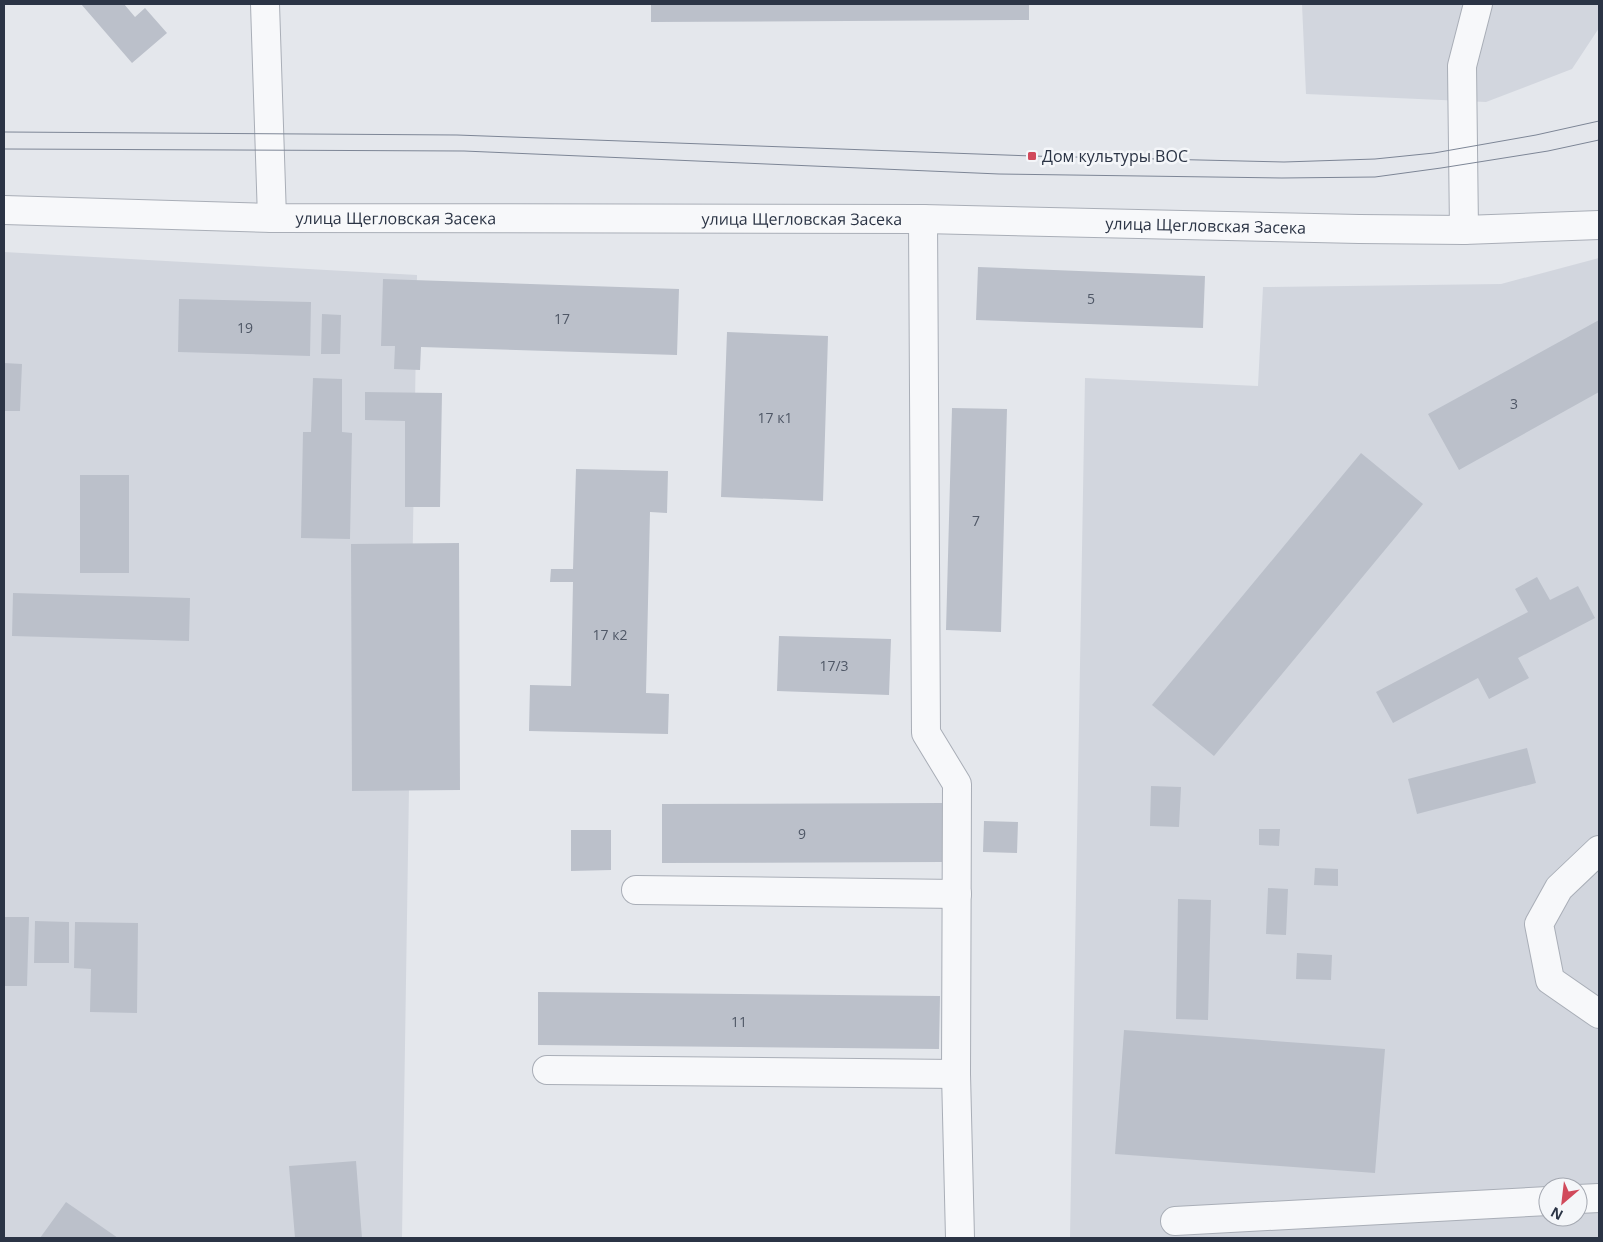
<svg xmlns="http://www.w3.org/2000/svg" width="1603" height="1242" viewBox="0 0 1603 1242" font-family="'Open Sans',sans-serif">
<rect width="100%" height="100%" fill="#e4e7ec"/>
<path fill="#d2d6de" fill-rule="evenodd" d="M1302,4H1599V28L1572,69L1486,102L1306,94Z
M4,252L417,275L402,1238H4Z
M1599,258V1238H1070L1085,378L1258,386L1263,287L1501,284ZM1548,1187H1578V1217H1548Z"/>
<path fill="#bbc0ca" d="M81,4H124L135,17L145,8L167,33L132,63Z
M651,4H1029V20L651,22Z
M978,267L1205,276L1203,328L976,320Z
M383,279L679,289L677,355L421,347L420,370L394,369L395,346H381Z
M179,299L311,302L310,356L178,352Z
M322,314L341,315L340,354H321Z
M1599,320V392L1459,470L1428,414Z
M727,332L828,336L823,501L721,497Z
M4,363L22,364L20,411H4Z
M313,378L342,379V432L352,433L350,539L301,538L303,432H311Z
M365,392L442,393L440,507H405V421L365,420Z
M952,408L1007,409L1001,632L946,630Z
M1361,453L1423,504L1214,756L1152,705Z
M576,469L668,471L667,513L650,512L646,693L669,694L668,734L529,731L530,685L571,686L573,582H550L551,569H573Z
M80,475H129V573H80Z
M459,543L460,790L352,791L351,544Z
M1537,577L1550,600L1578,586L1595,618L1518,658L1529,678L1489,699L1478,678L1393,723L1376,692L1528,612L1515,589Z
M13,593L190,598L189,641L12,636Z
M779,636L891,639L889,695L777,691Z
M1527,748L1536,783L1417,814L1408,779Z
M1151,786L1181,787L1179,827L1150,826Z
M942,803V862L662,863V804Z
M984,821L1018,822L1017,853L983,852Z
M1259,829H1280L1279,846L1259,845Z
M571,830H611V870L571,871Z
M1315,868L1338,869V886L1314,885Z
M1268,888L1288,889L1286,935L1266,934Z
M1178,899L1211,900L1208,1020L1176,1019Z
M4,917H29L27,986H4Z
M35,921L69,922V963H34Z
M75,922L138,923L137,1013L90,1012L91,969L74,968Z
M1297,953L1332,955L1331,980L1296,979Z
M538,992L940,996L939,1049L538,1045Z
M1124,1030L1385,1049L1375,1173L1115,1154Z
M356,1161L362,1238H295L289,1166Z
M66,1202L118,1238H40Z"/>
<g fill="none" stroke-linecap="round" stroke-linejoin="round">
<defs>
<g id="minor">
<path d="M265,4L272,218"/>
<path id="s1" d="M4,210L272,218L923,219L1359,229L1464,230L1599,225"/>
<path d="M923,219L926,733L957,784L956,1074L960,1238"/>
<path d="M1464,230L1462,66L1478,4"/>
<path d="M1599,850L1559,888L1539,924L1550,980L1599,1014"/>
<path d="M636,890L957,894"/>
<path d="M547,1070L956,1074"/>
<path d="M1578,1199L1599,1198"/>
<path d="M1175,1221L1548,1201"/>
</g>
</defs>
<use href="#minor" stroke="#a9aeb7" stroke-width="30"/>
<use href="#minor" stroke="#f7f8fa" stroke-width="28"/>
<path stroke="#7d8696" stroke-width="1" d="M4,132L457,135L1032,156L1284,162L1375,159L1434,153L1536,135L1599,121
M4,149L464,151L999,174L1282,178L1375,177L1441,168L1548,151L1599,140"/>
</g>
<rect fill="#d1495b" stroke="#f4f6f9" stroke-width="2" x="1027" y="151" width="10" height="10" rx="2.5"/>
<g text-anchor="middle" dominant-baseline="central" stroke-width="5" stroke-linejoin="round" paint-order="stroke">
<g font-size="14" fill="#4f5766">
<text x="1091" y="298">5</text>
<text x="562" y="318">17</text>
<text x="245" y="327">19</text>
<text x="1514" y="403">3</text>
<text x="775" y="417">17 к1</text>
<text x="976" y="520">7</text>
<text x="610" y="634">17 к2</text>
<text x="834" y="665">17/3</text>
<text x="802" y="833">9</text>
<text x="739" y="1021">11</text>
</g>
<g font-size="16" fill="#2b3445" stroke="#f4f6f9" text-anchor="start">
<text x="1042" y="156">Дом культуры ВОС</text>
</g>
<g font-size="16" fill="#2b3445" stroke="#f4f6f9">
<text stroke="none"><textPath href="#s1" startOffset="392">улица Щегловская Засека</textPath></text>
<text stroke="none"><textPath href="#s1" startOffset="798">улица Щегловская Засека</textPath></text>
<text stroke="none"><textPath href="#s1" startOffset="1202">улица Щегловская Засека</textPath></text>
</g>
</g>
<rect width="1603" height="1242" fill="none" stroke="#2b3445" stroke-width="10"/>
<g transform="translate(1563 1202) rotate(208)"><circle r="24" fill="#f4f6f9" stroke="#a4a8b1"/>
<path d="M0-4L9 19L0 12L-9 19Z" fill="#d1495b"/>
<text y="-8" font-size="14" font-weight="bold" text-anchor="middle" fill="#2b3445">N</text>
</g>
</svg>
